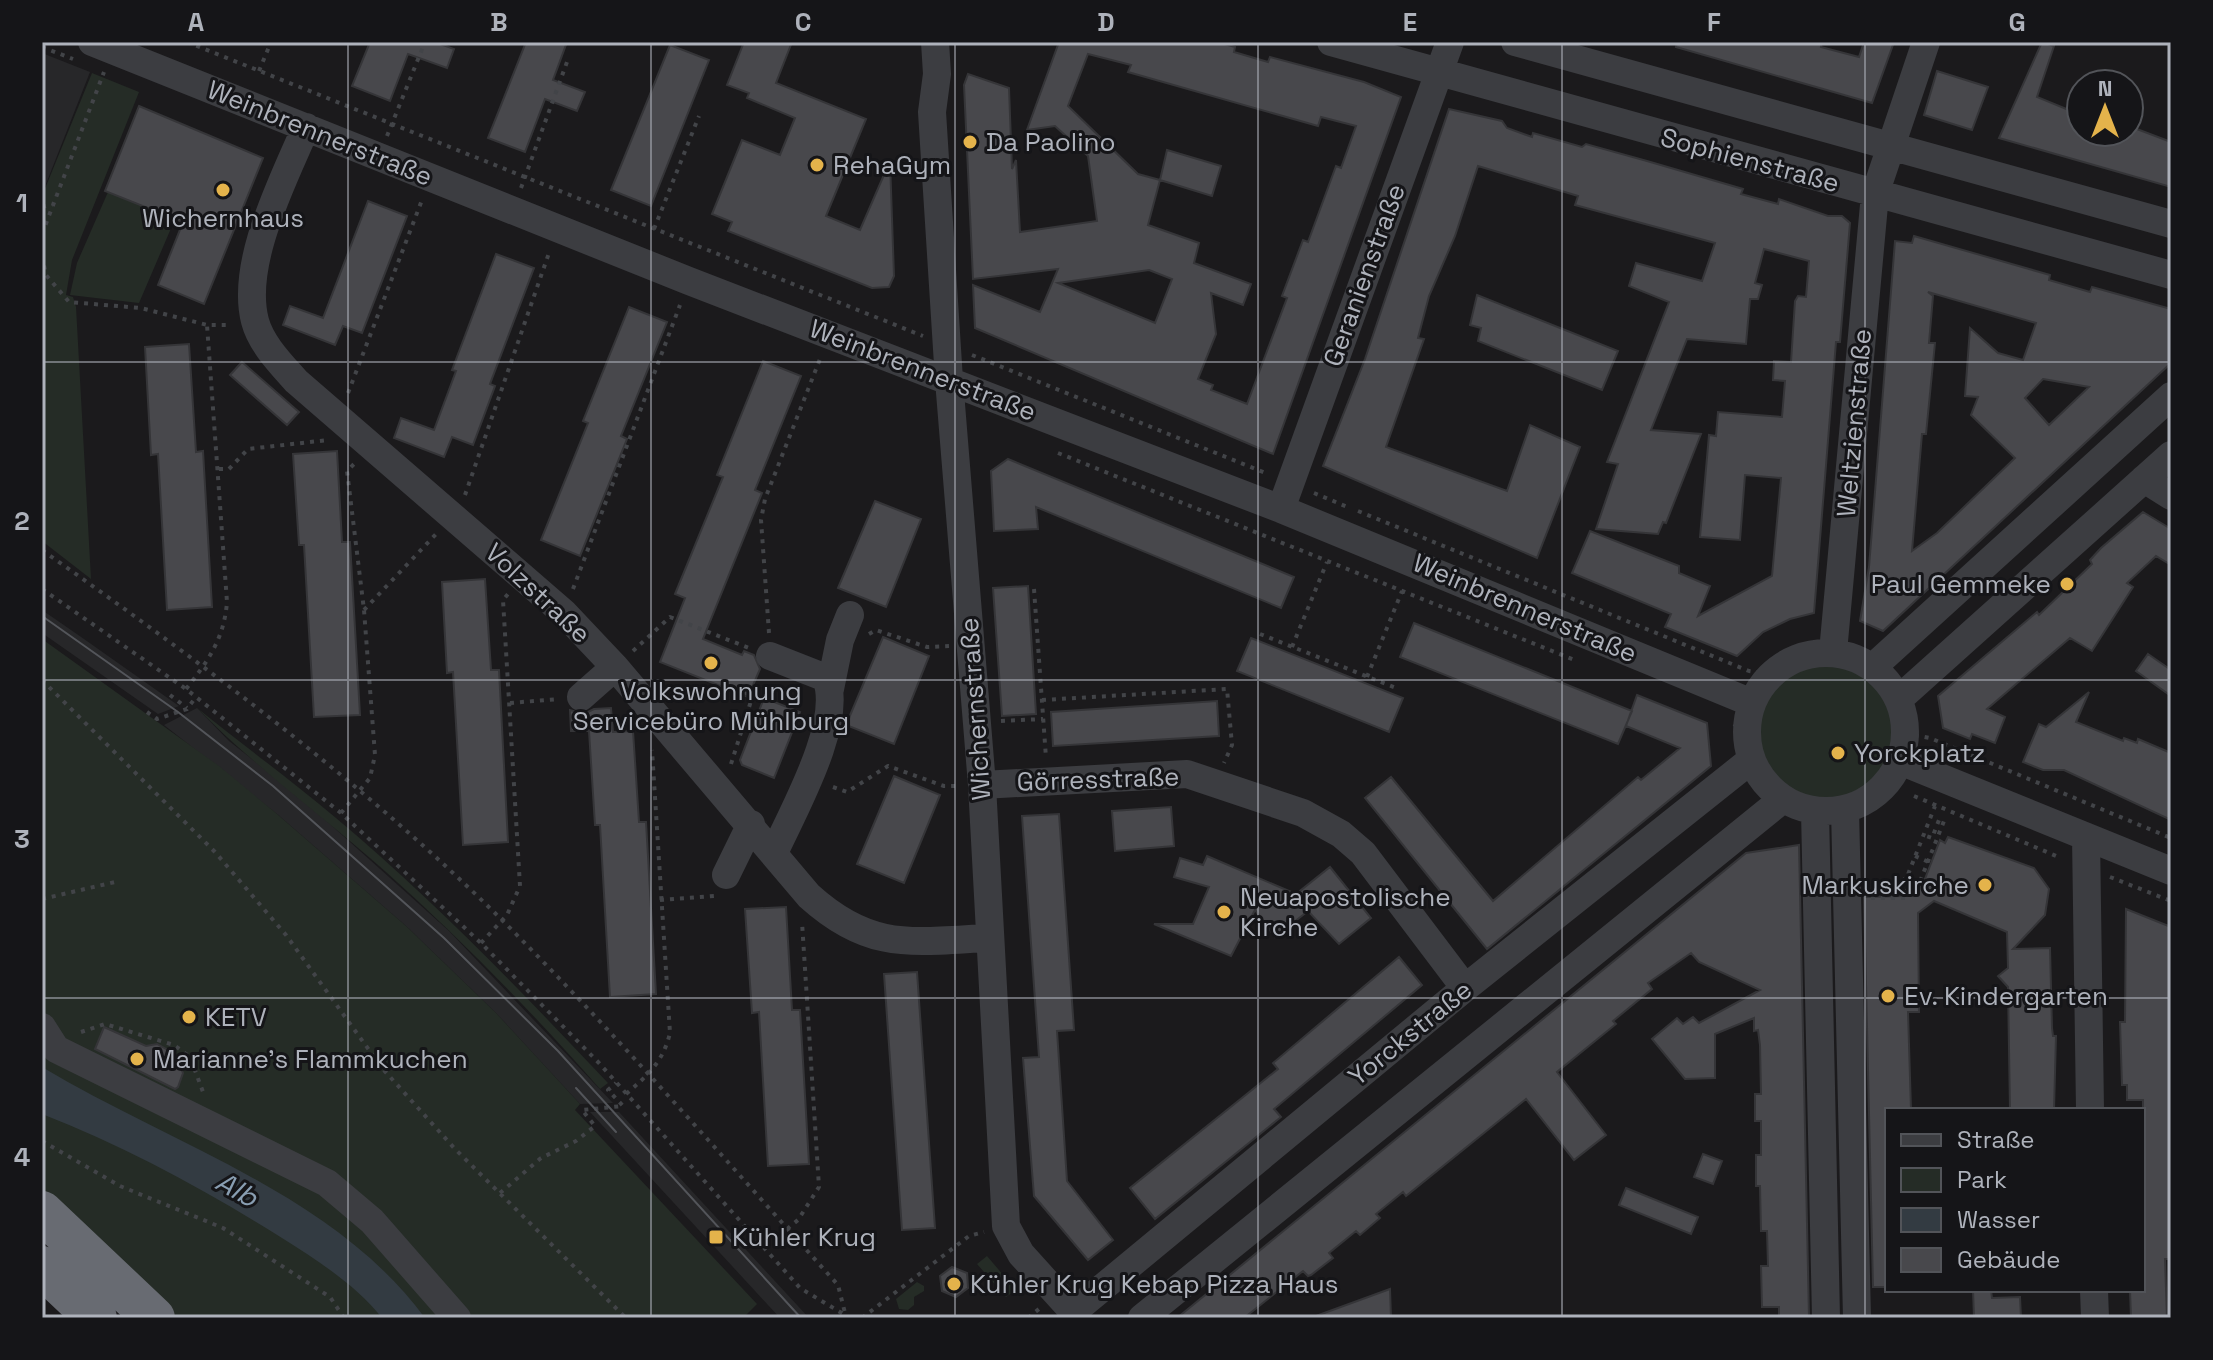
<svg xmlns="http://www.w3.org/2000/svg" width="2213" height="1360" viewBox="0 0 2213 1360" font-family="'Space Grotesk',sans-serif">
<rect width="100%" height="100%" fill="#1b1a1c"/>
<path fill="#272729" d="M42,53L90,72L42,194Z
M42,610L84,639L179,706L158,714L42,633Z
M197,708L229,741L301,798L449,931L613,1103L580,1104L496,1013L406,926L277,814L164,725Z
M590,1112H619L809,1318H780Z"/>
<path fill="#252c26" d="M92,73L139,92L72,260L66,295L73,297L76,307L91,579L42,541V196Z
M108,192L175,219L139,303L70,295L77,263Z
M42,639L219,766L277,814L406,926L496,1013L580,1104L575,1110L757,1304L743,1318H173L42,1197Z
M1759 731a67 67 0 1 1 134 0a67 67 0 1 1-134 0Z
M197,708C243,745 291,780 336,818C433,899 521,991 608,1083L600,1089C533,1013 462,940 386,872C324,817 255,767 197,708Z
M987,1256L1016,1290L1006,1297L977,1264Z
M917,1282L924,1286V1291L914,1297V1305L908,1310L899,1309L896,1299Z"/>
<path fill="#333b42" d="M42,1067C170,1144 334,1194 425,1318H382C356,1285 317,1260 282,1238C206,1190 126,1147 42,1114Z"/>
<path fill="#48484c" stroke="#353538" stroke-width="2" fill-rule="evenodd" d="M370,42H435L454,49L447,68L408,54L390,101L352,86Z
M526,42H567L553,80L585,92L577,111L545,99L525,152L488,138Z
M744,42H792L776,83L866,119L826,216L860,230L890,161L894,276L889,287L872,288L728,231L732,222L712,214L742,140L780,155L795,118L747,98L749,93L727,85Z
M1059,42H1218L1235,47L1234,52L1268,62L1270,57L1364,82L1401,97L1273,454L975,328L973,285L1040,312L1058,269L973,279L964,85L968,74L1009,88L1012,169L1016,160L1020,232L1097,221L1088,156L1055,126L1027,130ZM1088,54L1131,65L1128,72L1318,126L1321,117L1356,126L1341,168L1336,166L1308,242L1303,240L1282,296L1287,298L1247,404L1211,390L1213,385L1198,379L1216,334L1211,293L1243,305L1251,284L1194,263L1199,243L1148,225L1160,180L1138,174L1068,106ZM1149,270L1172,279L1155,323L1058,283Z
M1677,42H1822L1821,47L1859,57L1864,42H1894L1872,103L1676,47Z
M2042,42L2054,46L2037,97L2081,115V132H2129V126L2171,142V187L1999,138Z
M670,45L709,60L651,206L611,190Z
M1937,71L1988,87L1972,130L1924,115Z
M139,106L263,158L204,304L158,285L183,222L105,191Z
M1449,109L1502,121L1507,128L1532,137L1533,133L1582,147L1586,144L1647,161L1743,189L1741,194L1778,204L1779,199L1828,216H1842L1850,223L1840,342H1836L1814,613L1790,619L1763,632L1737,656L1665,627L1671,614L1572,573L1590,531L1679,566V573L1710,586L1698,616L1772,576L1781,478L1745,475L1740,540L1700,537L1709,435L1716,436L1718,412L1782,417L1785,381L1773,380L1774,361L1791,362L1795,301L1798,296L1806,297L1809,261L1764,249L1755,283L1762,285L1758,299H1750L1746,344L1687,339L1651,430L1701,434L1666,523L1663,522L1658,534L1596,529L1618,464L1607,462L1669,302L1629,286L1636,263L1702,281L1715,243L1575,205L1578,196L1478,166L1455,236L1429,296L1418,338L1424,339L1386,447L1507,491L1530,425L1580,447L1537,558L1323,466L1365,359Z
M1167,150L1221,166L1212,196L1160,180Z
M368,201L407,216L362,333L343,326L335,345L283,325L290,306L323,318Z
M1914,236L2050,275L2049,280L2090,292L2092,287L2171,309V363L1883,631L1860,621L1869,567L1895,241L1912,243ZM1928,292L2036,323L2023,360L1998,353L1970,328L1965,396L1978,397L1971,415L2015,458L1937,533L1912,551L1922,434H1926L1935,343H1929L1933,296ZM2043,379L2089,387L2049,425L2025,398Z
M496,254L534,268L490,384L495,386L473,445L452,437L444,457L394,438L401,418L434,430L456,371L452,370Z
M1477,295L1618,351L1602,390L1478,341L1481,328L1470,325Z
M629,307L667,322L621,436L627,439L580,556L541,540L588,423L583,421Z
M189,344L196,452L203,451L212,607L167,610L158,454L151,455L145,347Z
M763,361L801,376L755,490L762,493L703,639L742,655L744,651L754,655L760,669L748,697L660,662L685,598L675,594L723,477L717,475Z
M242,362L299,412L287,425L230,375Z
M337,451L342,542H350L360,715L314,717L304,545H299L293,454Z
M1008,459L1294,577L1281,608L1036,507L1038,529L994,531L991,471Z
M875,501L921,519L886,607L838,588Z
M2143,512L2171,529V565L2156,556L2127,583L2133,587L2092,651L2070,638L1987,709L2005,717L1995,743L1972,734L1970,739L1943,728L1938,696L2037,612L2039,615L2092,564L2090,560L2101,548Z
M485,579L491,670H499L508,842L463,845L453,672L447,673L442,582Z
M1028,586L1036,714L1002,716L993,588Z
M1414,623L1632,711L1618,744L1400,657Z
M883,637L929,656L894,744L846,725Z
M1251,638L1403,698L1389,732L1237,671Z
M2148,654L2171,670V696L2136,671Z
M2089,692L2076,722L2123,741L2124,738L2137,743L2138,739L2171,753V820L2064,770H2043L2023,762L2039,724L2046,727Z
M1637,695L1707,723L1711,766L1487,949L1365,798L1391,777L1493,901L1638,777L1641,780L1680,748L1626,726Z
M764,698L800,712L774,778L742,765L740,760Z
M1217,701L1219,736L1053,746L1051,712Z
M611,708L613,732L633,731L639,822H646L656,994L610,997L600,825H595L589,731H571L570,710L584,714L594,709Z
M894,776L940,795L904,883L857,864Z
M1171,807L1174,846L1115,851L1112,811Z
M1059,814L1074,1030L1057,1031L1067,1181L1113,1240L1088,1260L1034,1196L1023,1058L1039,1057L1022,816Z
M1948,837L2034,868L2049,889L2045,915L2013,949L2050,948L2052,1028L2053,1036H2056L2054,1110H2010L2008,987L1998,976L2008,968L2007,932L1934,901L1918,913L1919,1012H1908L1911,1110H1887V1287H1873L1864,897L1902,896L1923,884L1940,840L1945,843Z
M1799,845L1809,1318H1779V1307H1762L1761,1266H1768L1767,1231H1761L1760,1186H1756V1155H1761V1121H1755V1094H1761L1760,1045L1758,1030L1754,1031V1018L1715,1034V1078L1685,1079L1652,1039L1677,1018L1683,1024L1693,1017L1699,1023L1760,990L1699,962L1691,953L1648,983L1652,989L1613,1021L1616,1024L1557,1072L1606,1135L1574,1160L1526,1099L1406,1196L1403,1192L1376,1214L1380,1218L1360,1235L1356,1231L1329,1253L1333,1258L1311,1275L1308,1276L1303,1271L1244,1318H1177L1746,853Z
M1207,856L1296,894L1330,867L1371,918L1339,944L1308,911L1275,937L1255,910L1231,956L1154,924H1193L1209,887L1174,877L1180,858L1203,865Z
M786,907L792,1010H800L809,1164L768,1166L759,1012L752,1013L745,909Z
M2126,909L2171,927V1259H2165L2167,1318H2131L2130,1290H2143V1100H2127V1085H2122L2120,1022H2125Z
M1399,957L1422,985L1274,1109L1281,1117L1155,1219L1130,1188L1278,1069L1273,1063Z
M917,972L935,1228L902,1230L884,974Z
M104,1027L146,1046L157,1044L175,1054L183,1073L178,1087L175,1089L95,1049Z
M1703,1154L1722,1161L1713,1184L1694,1177Z
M1626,1188L1698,1217L1691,1234L1619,1205Z
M952,1267L967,1273L968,1288L956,1297L942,1291L940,1276Z
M1390,1289L1391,1318H1316V1316Z
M1973,1290H1991L1992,1298L2020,1297L2021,1318H1974Z"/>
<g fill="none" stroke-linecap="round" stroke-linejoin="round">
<path stroke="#424448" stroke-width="4" stroke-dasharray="4 6" stroke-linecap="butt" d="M187,42L923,336
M42,47L73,59
M259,71L271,42
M387,136L425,42
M521,188L567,62
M42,207L54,204
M654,229L699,116
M42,234L104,72
M42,256L46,275L69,302L141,308L207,325H230
M972,355L1268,474
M348,393L422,200
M1058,453L1577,661
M219,469H229L248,449L328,440
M1314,493L1350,508
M465,495L550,250
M1358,511L1749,671L1772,674
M42,550C203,664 363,782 503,921C619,1037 728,1163 838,1285L845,1313
M42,589L186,689L341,813L481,943L599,1063L800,1288L850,1318
M573,589L680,305
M1034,589L1046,758
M364,610L436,534
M769,633L761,520L765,499L820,359
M869,634L876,630L927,647L949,646
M1260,634L1396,688
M1292,647L1327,562
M633,651L670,617L749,648
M1367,677L1402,591
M42,680L215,852L286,935L382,1068L455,1149L626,1318
M186,689C208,661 224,639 227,602L207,325
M170,695L187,708
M1042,700L1227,689L1232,745L1224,763
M510,703L559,699
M147,712L157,719L187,709L196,697
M1001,721L1043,719
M1734,724L1746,734
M1905,733L1930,738L2171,838
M731,764L751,701L772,692L776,682
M833,787L847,792L888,766L944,786H956
M1914,796L2061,858
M341,813L370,778L375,755L364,610L347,471L355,463
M1915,856L1931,863
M2110,877L2171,901
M1872,883L1901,882L1907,877L1935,806
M1871,898H1906V891L1919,884L1944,821L1939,820L1932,838L1923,835
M42,899L115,882
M660,900L714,896
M481,943L507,915L520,886L503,600L508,594
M81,1032L105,1024L174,1045L190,1057L203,1092
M626,1094C648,1075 663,1062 670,1033L652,750
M42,1141L120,1186L223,1228L330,1297L344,1318
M500,1193L541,1158L576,1141L595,1126L582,1110L623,1106L608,1090L616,1083
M787,1229L798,1220L819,1187L802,922
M862,1318L969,1236L984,1232
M1028,1318L1039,1309"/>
<path stroke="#3c3d41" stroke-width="28" d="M92,42L689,281L1281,509L1752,703
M935,42L937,74L932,112L949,380L982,785L1006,1226L1021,1254L1079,1318
M1331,42L2171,275
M1515,42L2171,224
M306,127C283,181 240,263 255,321C261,344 281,364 296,381L564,613L615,667L809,896C870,951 911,942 988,938
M2144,479L2171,496
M1281,509L1450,42
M1833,652L1875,194L1926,42
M1747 732a79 79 0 1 1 158 0a79 79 0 1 1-158 0Z
M770,656L826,678C844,722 793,811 774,853
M1873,667L2171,396
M830,689L840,640L850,615
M581,697L615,667
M1900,698L2171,455
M1900,761L2171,871
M982,785L1187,774L1303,813L1341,834L1363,853L1465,988
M1845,809L1857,1318
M1815,811L1826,1318
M2086,837L2090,1110
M726,875L751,824
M42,1027L56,1049L327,1183L372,1221L457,1318
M2094,1290L2095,1318
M1073,1312L1465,988L1751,760
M1142,1318L1783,799"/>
<path stroke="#686b72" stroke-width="42" d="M42,1212L154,1318
M42,1267L96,1318"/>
<path stroke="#53555a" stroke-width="2" d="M42,616L178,712L273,786L444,938L558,1051L801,1318
M576,1088L616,1132"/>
</g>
<path fill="none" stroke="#aeb2bb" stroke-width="2" stroke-opacity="0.55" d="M348,42V1318M651,42V1318M955,42V1318M1258,42V1318M1562,42V1318M1865,42V1318M42,362H2171M42,680H2171M42,998H2171"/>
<g fill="#e4b34b" stroke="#151518" stroke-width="3">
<circle cx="970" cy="142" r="8"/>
<circle cx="817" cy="165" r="8"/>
<circle cx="223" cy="190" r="8"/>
<circle cx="2067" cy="584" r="8"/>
<circle cx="711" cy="663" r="8"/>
<circle cx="1838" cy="753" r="8"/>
<circle cx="1985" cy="885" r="8"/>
<circle cx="1224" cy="912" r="8"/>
<circle cx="1888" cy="996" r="8"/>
<circle cx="189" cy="1017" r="8"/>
<circle cx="137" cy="1059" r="8"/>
<rect x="708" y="1229" width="16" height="16" rx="4"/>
<circle cx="954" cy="1284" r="8"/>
</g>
<g text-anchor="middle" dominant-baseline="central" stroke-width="6" stroke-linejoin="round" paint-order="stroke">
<g font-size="26" fill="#aeb2bb" stroke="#151518">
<text transform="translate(320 133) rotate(22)">Weinbrennerstraße</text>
<text transform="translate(1750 160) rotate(15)">Sophienstraße</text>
<text transform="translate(1364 275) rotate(-70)">Geranienstraße</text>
<text transform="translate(923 370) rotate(21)">Weinbrennerstraße</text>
<text transform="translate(1854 423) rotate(-85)">Weltzienstraße</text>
<text transform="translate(538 593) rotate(43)">Volzstraße</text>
<text transform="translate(1525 608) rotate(23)">Weinbrennerstraße</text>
<text transform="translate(975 709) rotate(-94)">Wichernstraße</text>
<text transform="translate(1098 779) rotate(-2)">Görresstraße</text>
<text transform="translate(1410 1033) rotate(-39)">Yorckstraße</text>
</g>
<g font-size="26" fill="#aeb2bb" stroke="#151518" text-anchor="start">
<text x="986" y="142">Da Paolino</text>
<text x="833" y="165">RehaGym</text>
<text x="223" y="218" text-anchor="middle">Wichernhaus</text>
<text x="2051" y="584" text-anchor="end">Paul Gemmeke</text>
<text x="711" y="691" text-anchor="middle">Volkswohnung<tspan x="711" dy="30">Servicebüro Mühlburg</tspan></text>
<text x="1854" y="753">Yorckplatz</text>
<text x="1969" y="885" text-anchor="end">Markuskirche</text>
<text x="1240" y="897">Neuapostolische<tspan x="1240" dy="30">Kirche</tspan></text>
<text x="1904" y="996">Ev. Kindergarten</text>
<text x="205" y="1017">KETV</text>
<text x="153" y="1059">Marianne's Flammkuchen</text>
<text x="732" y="1237">Kühler Krug</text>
<text x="970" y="1284">Kühler Krug Kebap Pizza Haus</text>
</g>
<g font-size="28" font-style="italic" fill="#899eb2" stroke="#151518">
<text transform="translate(237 1189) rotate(29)">Alb</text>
</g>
</g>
<rect width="2213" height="1360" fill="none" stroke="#151518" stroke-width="88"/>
<rect x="1885" y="1108" width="260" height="184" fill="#151518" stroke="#525459" stroke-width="2"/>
<rect x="1901" y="1134" width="40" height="12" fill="#3c3d41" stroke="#525459" stroke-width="2"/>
<text x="1957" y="1148" font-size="24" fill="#aeb2bb">Straße</text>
<rect x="1901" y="1168" width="40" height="24" fill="#252c26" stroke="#525459" stroke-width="2"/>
<text x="1957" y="1188" font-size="24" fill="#aeb2bb">Park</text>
<rect x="1901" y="1208" width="40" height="24" fill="#333b42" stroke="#525459" stroke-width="2"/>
<text x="1957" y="1228" font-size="24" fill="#aeb2bb">Wasser</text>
<rect x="1901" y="1248" width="40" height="24" fill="#48484c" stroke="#525459" stroke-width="2"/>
<text x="1957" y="1268" font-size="24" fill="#aeb2bb">Gebäude</text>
<g transform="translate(2105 108)"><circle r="38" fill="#151518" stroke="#525459" stroke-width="2"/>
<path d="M0-6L14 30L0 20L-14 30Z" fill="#e4b34b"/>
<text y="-12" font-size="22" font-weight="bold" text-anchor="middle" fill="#aeb2bb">N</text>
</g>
<rect x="44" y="44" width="2125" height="1272" fill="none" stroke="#aeb2bb" stroke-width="3"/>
<g font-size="26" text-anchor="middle" font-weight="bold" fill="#aeb2bb">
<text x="196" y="31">A</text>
<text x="499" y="31">B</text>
<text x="803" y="31">C</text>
<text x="1106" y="31">D</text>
<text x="1410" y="31">E</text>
<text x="1714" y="31">F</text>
<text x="2017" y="31">G</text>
<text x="22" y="212">1</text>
<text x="22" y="530">2</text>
<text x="22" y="848">3</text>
<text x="22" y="1166">4</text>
</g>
</svg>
